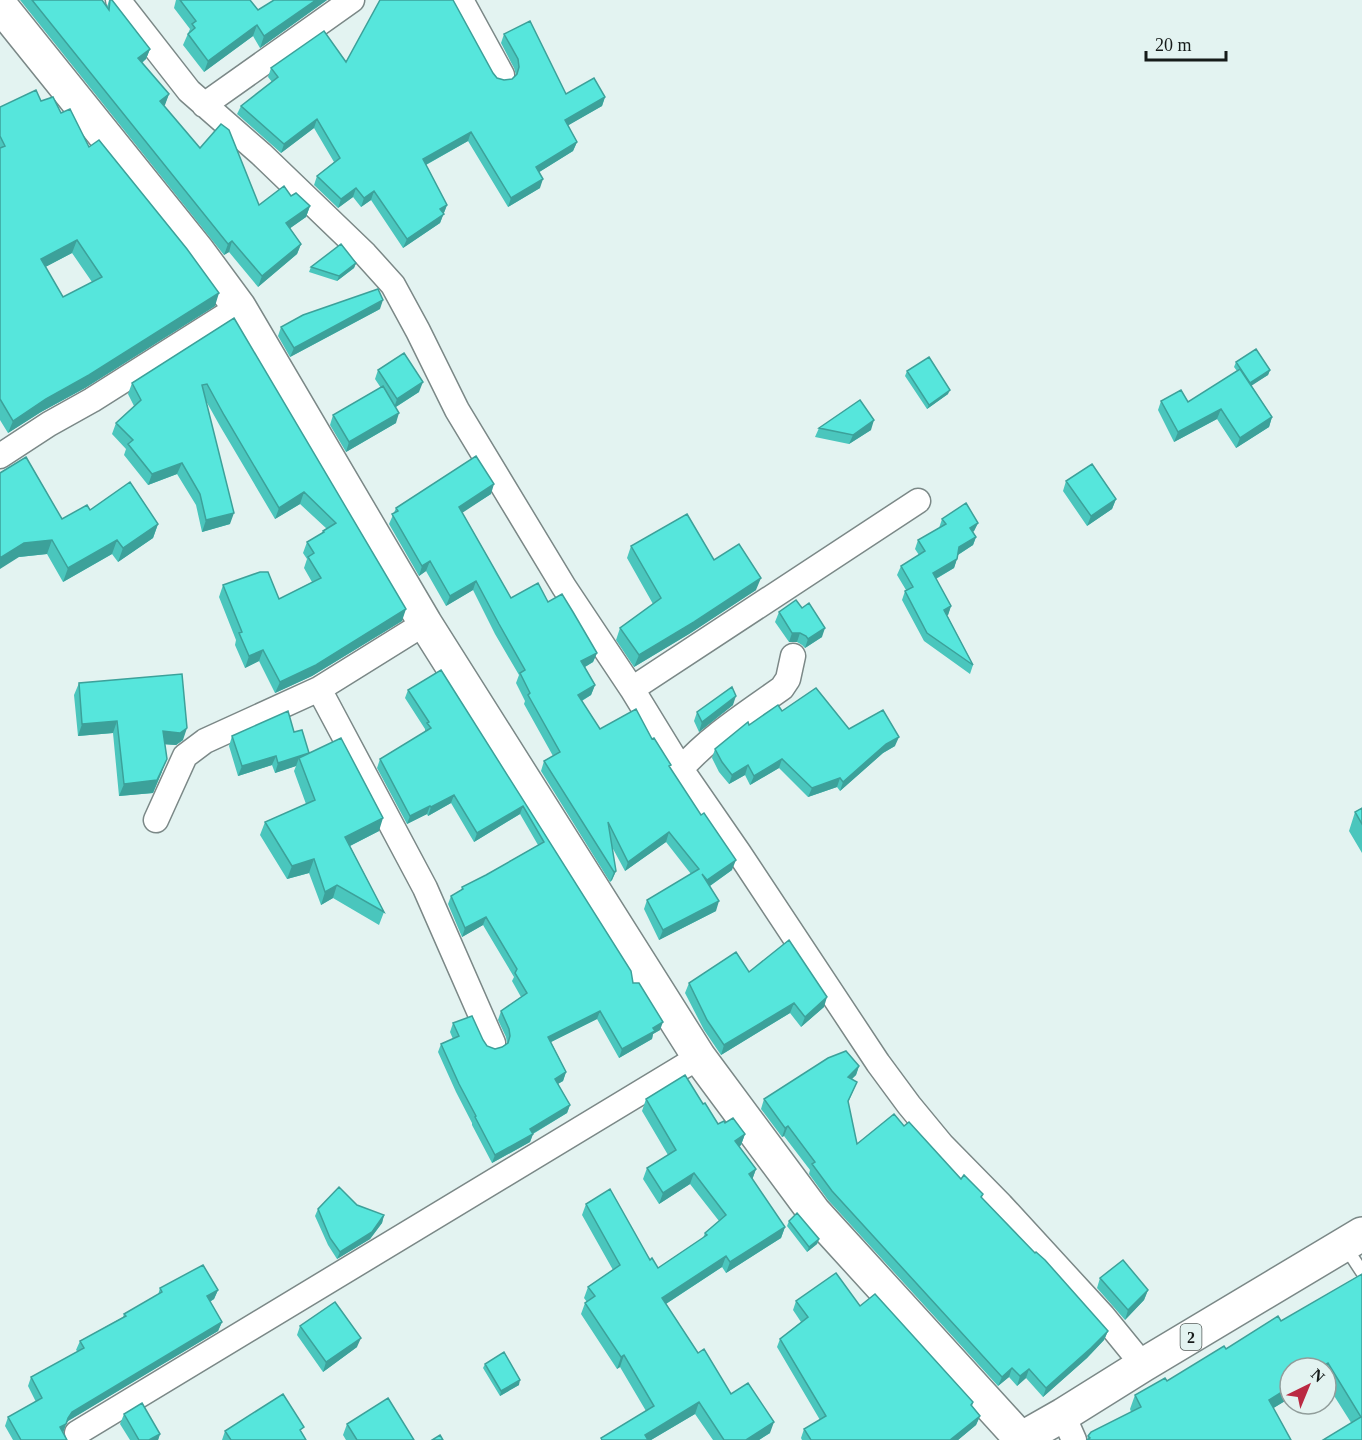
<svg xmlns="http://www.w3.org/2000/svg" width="1362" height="1440" viewBox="0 0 1362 1440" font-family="'Times New Roman',serif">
<rect width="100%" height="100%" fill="#e3f3f1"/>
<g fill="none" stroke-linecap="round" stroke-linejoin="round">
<defs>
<path id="lane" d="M1345,1246L1362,1272"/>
<path id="street" d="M118,0L189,91L261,154L365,254L393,285L418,331L457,410L564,587L632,689L681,769L739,853L878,1063L909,1105L942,1145L1001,1205L1103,1316L1143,1365
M461,0L502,75
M204,105L352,0
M0,456L49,424L92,400L239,307
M319,689L425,888L493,1043
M632,689L918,501
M681,769C709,737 747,713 782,688L788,679L793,656
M156,820L185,756L205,741L319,689L425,623
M1063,1415L1074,1440
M77,1433L699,1057"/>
<path id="secondary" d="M0,5L197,250L239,307L425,623L699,1057L814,1212L1021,1439"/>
<path id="highway" d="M1019,1440L1063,1415L1143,1365L1362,1234"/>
</defs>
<use href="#lane" stroke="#7b8887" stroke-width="15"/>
<use href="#street" stroke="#7b8887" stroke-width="27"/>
<use href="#secondary" stroke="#7b8887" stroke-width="36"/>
<use href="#highway" stroke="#7b8887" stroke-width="36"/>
<use href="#lane" stroke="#fff" stroke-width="12"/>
<use href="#street" stroke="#fff" stroke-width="24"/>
<use href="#secondary" stroke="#fff" stroke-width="33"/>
<use href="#highway" stroke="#fff" stroke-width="33"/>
</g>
<path fill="#4ac6bd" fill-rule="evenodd" d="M20,0H102L107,7L109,0H112L150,49L146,59L142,63L169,94L164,106L200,148L259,205L291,196L310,206L306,217L290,228L301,244L297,254L258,287L229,252L224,255Z
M176,0H250L258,10L274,0H327L260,48L253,36L204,72L183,45L190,29L174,8Z
M504,34L566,94L605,97L602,106L568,125L577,142L573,151L539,172L540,188L508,207L468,141L426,165L447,205L440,223L403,248L371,200L361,207L353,197L338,208L314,185L317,176L334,162L314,128L281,153L237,114L241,106L272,82L268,77L271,68L346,62L493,73L497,78L504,80L512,79L516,75L514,68L501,43Z
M41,101L61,113L89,147L215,306L85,388L41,412L8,433L0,420V107ZM72,253L92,282L63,297L45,267Z
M356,263L354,268L337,281L309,272L311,267Z
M380,309L290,357L278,336L281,327Z
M234,318L402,621L312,676L275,693L259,661L245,668L235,645L236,640L219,597L223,585L279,599L312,582L304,568L307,559L303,553L307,542L322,533L323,531L327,529L300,504L275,519L220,426L206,401L230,524L202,532L196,505L177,474L148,485L124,455L126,449L112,434L116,423L134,406L128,394L132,383Z
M1236,362L1270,370L1268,375L1251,385L1272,417L1269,427L1236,448L1217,419L1174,442L1158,410L1161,401L1188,402L1237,371L1234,367Z
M378,370L419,392L396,407V423L346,452L330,425L333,415L381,388L375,379Z
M907,371L948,394L927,409L905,376Z
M819,428L871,430L849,444L815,437Z
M1066,481L1116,499L1112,509L1087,526L1063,491Z
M491,494L462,512L511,598L548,602L597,653L593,662L585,667L595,685L591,695L582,701L600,729L652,739L732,870L710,886L716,911L659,940L644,909L647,900L691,874L666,842L625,871L612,847L616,871L612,880L610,882L541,771L544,761L553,756L524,704L525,701L516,683L519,675L495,634L473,590L446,606L426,571L419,576L389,524L396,508Z
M90,510L158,524L153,538L118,562L112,554L63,582L47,554L19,557L62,519Z
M942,519L978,523L974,531L973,532L976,537L973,545L958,555L954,568L936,579L951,606L948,615H947L973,665L970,674L924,641L902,600L905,591L906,590L897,575L901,566L919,555L915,549L918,540L939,528Z
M631,546L714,560L756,590L689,634L634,667L616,640L620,628L653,604L627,558Z
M779,612L822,637L805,648L802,645L797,642H789L775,622Z
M441,670L633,983L660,1030L653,1034L652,1039L619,1058L597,1019L551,1042L566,1072L563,1081L558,1084L570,1105L567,1113L533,1134L530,1142L492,1163L472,1125V1123L456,1092L438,1052L441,1044L453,1039L450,1032L453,1023L483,1040L487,1046L495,1049L502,1047L507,1043L506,1037L498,1020L501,1011L521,997L512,981L514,977L483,925L462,937L448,904L451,896L461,890L462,887L486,875L538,845L520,814L474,842L451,803L428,816L427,814L407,824L377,768L380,759L425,732V729L405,698L408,690Z
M79,683L183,740L176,745L165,744L162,772L153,793L119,796L113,733L78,736L74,695Z
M733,705L699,732L694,721L697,712Z
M782,711L849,729L895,746L883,753L840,791L837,787L808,797L779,768L750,785L745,775L729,784L719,772L712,758L715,749L749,725Z
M294,732L309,753L379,831L350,846L384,912L379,925L333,898L321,905L309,873L287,879L260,835L265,822L306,804L294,771L296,766L275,773L272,765L238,776L229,746L232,736Z
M1362,808V853L1349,831L1355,812Z
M749,972L824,1007L801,1027L790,1013L721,1055L704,1030L685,993L689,983Z
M859,1066L856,1075L852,1079L857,1082L848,1103L857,1144L904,1126L982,1198L1108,1331L1104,1340L1087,1358L1043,1397L1026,1378L1017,1386L1009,1377L998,1386L828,1200L809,1174L810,1170L784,1136L782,1137L761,1109L764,1099Z
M646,1099L703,1104L718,1124L725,1123L745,1134L741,1145L739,1147L756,1169L752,1180L785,1227L781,1238L726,1273L722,1267L666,1304L698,1353L731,1394L770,1433L759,1440H713L695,1414L651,1440H601V1438L646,1411L620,1367L617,1369L581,1314L585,1303L587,1302L584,1298L588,1287L613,1270L582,1215L586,1204L658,1268L703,1238L705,1233L719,1221L690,1184L659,1204L643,1179L647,1168L668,1155L642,1111Z
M318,1209L384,1215L382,1223L370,1239L337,1259L328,1245L315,1216Z
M789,1221L819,1239L817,1244L807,1252L787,1226Z
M1362,1274V1440L1326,1383V1368H1290V1398L1273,1408L1087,1440L1088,1436L1131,1412L1130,1409L1135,1395L1167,1381L1281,1321Z
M1100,1278L1148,1290L1144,1300L1125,1320L1097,1288Z
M160,1288L218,1290L214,1299L210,1302L222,1322L218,1331L68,1421L66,1424L63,1433L67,1440H13L5,1426L8,1417L36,1402L28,1386L31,1377L78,1352L76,1350L80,1341L123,1317L124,1314L158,1295Z
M796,1301L860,1306L973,1402L972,1406L980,1416L976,1425L958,1440H802L801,1438L804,1429L820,1420L777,1347L780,1339L801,1322L793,1310Z
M300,1326L357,1347L323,1372L297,1335Z
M485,1364L519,1385L500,1396L483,1368Z
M124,1414L160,1434L158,1440H130L120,1424Z
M347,1424L414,1440H346L343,1435Z
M225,1431L302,1433L306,1440H222Z"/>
<path fill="#3ca19a" d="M316,0H327L260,48L264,36Z
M257,25L253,36L204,72L208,61Z
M150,49L146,59L134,69L138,58Z
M169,94L165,105L156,112L160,101Z
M605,97L602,106L562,129L565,120Z
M317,119L314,128L281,153L284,144Z
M471,132L468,141L420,168L423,159Z
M577,142L573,151L533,176L536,167Z
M543,179L540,188L508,207L511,198Z
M356,188L353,197L338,208L341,199Z
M374,191L371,200L361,207L364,198Z
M447,205L440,223L403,248L407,239L440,209Z
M310,206L306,217L282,234L286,223Z
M77,240L72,253L36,272L41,259Z
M232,241L229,252L224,255L228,244Z
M301,244L297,254L258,287L262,276Z
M356,263L354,268L337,281L339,276Z
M219,293L215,306L85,388L41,412L8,433L13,421L46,399Z
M383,300L380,309L290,357L294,348Z
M1270,370L1268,375L1248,388L1250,383Z
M423,382L419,392L394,408L397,399Z
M950,390L948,394L927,409L929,405Z
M1221,409L1217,419L1174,442L1178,432Z
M399,413L396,423L346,452L349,442Z
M1272,417L1269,427L1236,448L1240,438Z
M874,420L871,430L849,444L853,435Z
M182,463L177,474L148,485L152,474Z
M494,484L491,494L456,517L459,507Z
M304,492L300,504L275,519L279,508Z
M1116,499L1112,509L1087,526L1091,516Z
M234,513L230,524L202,532L206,520Z
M978,523L974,531L967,536L970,528Z
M158,524L153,538L118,562L123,548Z
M976,537L973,545L956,556L959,547Z
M52,540L47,554L19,557L0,569V558L24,543Z
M117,540L112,554L63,582L68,568Z
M957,559L954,568L930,582L933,573Z
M430,561L426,571L419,576L422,566Z
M761,578L756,590L689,634L634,667L639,655Z
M476,581L473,590L446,606L450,596Z
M951,606L948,615L940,618L944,610Z
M406,609L402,621L312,676L275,693L280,682Z
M825,628L822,637L805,648L808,639Z
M792,633H800L797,642H789Z
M263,650L259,661L245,668L249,656Z
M597,653L593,662L578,671L581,661Z
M595,685L591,695L574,705L578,695Z
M736,696L733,705L699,732L702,722Z
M117,721L113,733L78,736L82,724Z
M187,728L183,740L176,745L159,744L163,731Z
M899,737L895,746L883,753L840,791L843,782L886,744Z
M309,753L299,758L296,766L275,773L278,763Z
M276,756L272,765L238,776L242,766Z
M167,759L153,793L119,796L124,784Z
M782,759L779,768L750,785L754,776Z
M748,765L745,775L729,784L732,775Z
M840,778L837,787L808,797L812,788Z
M454,795L451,803L428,816L431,807Z
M430,806L427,814L407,824L410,816Z
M523,806L520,814L474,842L477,833Z
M383,818L379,831L340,851L345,837Z
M669,832L666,842L625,871L628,862Z
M314,859L309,873L287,879L292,866Z
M736,860L732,870L704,890L707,880Z
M616,871L612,880L610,882L614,872Z
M337,885L333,898L321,905L325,892Z
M719,901L716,911L659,940L663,930Z
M486,917L483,925L462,937L465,928Z
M827,997L824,1007L801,1027L805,1017Z
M794,1003L790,1013L721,1055L724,1045Z
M600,1011L597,1019L545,1045L548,1037Z
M663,1022L660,1030L653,1034L652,1039L619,1058L622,1049L653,1028Z
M859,1066L856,1075L844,1086L848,1077Z
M566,1072L563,1081L552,1087L555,1079Z
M570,1105L567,1113L527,1137L530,1129Z
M788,1126L784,1136L782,1137L785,1128Z
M533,1134L530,1142L492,1163L495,1155Z
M745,1134L741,1145L731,1152L735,1141Z
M756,1169L752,1180L749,1174Z
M694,1173L690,1184L659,1204L663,1193Z
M384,1215L382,1223L370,1239L337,1259L340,1252Z
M785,1227L781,1238L726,1273L730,1262Z
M819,1239L817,1244L807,1252L809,1247Z
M726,1256L722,1267L658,1309L662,1298Z
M218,1290L214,1299L204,1305L207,1296Z
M1148,1290L1144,1300L1125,1320L1128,1310Z
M222,1322L218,1331L68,1421L66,1424L63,1433L60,1427L72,1412Z
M1108,1331L1104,1340L1087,1358L1043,1397L1046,1388Z
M361,1338L357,1347L323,1372L326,1362Z
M624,1355L620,1367L617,1369L621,1357Z
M1012,1368L1009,1377L998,1386L1002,1377Z
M1029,1369L1026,1378L1017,1386L1020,1376Z
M520,1380L519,1385L500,1396L501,1391Z
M1290,1387V1398L1264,1414L1269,1400Z
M699,1402L695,1414L651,1440H643L645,1435Z
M980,1416L976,1425L958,1440H950Z
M774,1422L770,1433L759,1440H746Z
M160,1434L158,1440H149Z"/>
<path fill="#56e6dc" stroke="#3ca19a" stroke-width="1.5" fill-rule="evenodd" d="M32,0H102L109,10L110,0H112L150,49L138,58L169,94L160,101L200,148L221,124L229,130L259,205L284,186L291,196L296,193L310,206L286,223L301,244L262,276L232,241L228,244Z
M180,0H250L258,10L274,0H316L264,36L257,25L208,61L188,34L195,28L192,24L196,21Z
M380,0H453L493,73L497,78L504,80L512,79L517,74L519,67L518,59L504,34L530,21L566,94L594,78L605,97L565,120L577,142L536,167L543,179L511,198L471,132L423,159L447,205L440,209L444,214L407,239L374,191L364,198L356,188L341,199L317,176L340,158L317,119L284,144L241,106L278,77L271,68L324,31L346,62Z
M36,90L41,101L53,97L61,113L70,109L89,147L99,140L187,249L219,293L89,375L46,399L13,421L0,399V148L5,146L0,136V107ZM77,240L102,277L63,297L41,259Z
M341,244L356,263L339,276L311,267Z
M378,289L383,300L294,348L281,327L303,315Z
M234,318L406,609L316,665L280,682L263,650L249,656L239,633L242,632L223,585L260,572H268L279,599L321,578L308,557L314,553L307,542L324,532L323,531L336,523L304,492L279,508L224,415L207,384L202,385L234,513L206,520L200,494L182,463L152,474L128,444L133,440L116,423L141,400L132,383Z
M1256,349L1270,370L1250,383L1236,362Z
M404,353L423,382L397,399L378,370Z
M929,357L950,390L929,405L907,371Z
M1240,369L1272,417L1240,438L1221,409L1178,432L1161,401L1181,390L1188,402Z
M383,386L399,413L349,442L333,415Z
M860,400L874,420L853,435L819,428Z
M476,456L494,484L459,507L511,598L538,583L548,602L562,594L573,612L597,653L581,661L595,685L578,695L600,729L636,709L652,739L654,738L671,765L669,766L701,815L704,813L736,860L707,880L702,874L719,901L663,930L647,900L699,869L669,832L628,862L608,822L616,871L614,872L544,761L560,752L528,695L530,693L520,673L525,670L499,624L476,581L450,596L430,561L422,566L392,514L398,511L396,508Z
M26,457L62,519L87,505L90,510L130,482L158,524L123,548L117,540L68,568L52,540L24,543L0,558V473Z
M1092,464L1116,499L1091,516L1066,481Z
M966,503L978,523L970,528L976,537L959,547L957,559L933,573L951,606L944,610L973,665L927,633L905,591L913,587L901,566L925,551L918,540L946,524L942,519Z
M687,514L714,560L739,544L761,578L694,622L639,655L620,628L661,598L631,546Z
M796,600L802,608L809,603L825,628L808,639L806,636L800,633H792L779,612Z
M441,670L631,971L633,983H639L663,1022L653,1028L655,1031L622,1049L600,1011L548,1037L566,1072L555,1079L570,1105L530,1129L533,1134L495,1155L475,1117L476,1116L459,1084L441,1044L459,1036L453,1023L472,1016L483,1040L487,1046L495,1049L502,1047L508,1043L510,1036L509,1029L501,1011L527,993L515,973L517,969L486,917L465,928L451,896L463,889L462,887L486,875L544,842L523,806L477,833L454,795L431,807L430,806L410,816L380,759L431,728L427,723L429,722L408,690Z
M182,674L187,728L180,733L163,731L167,759L157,780L124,784L117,721L82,724L79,683Z
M732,687L736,696L702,722L697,712Z
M816,688L849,729L883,710L899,737L886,744L843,782L840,778L812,788L782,759L754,776L748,765L732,775L722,762L715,749L748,722L749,725L778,705L782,711Z
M288,711L294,732L302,730L309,753L278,763L276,756L242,766L232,736Z
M341,738L383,818L345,837L384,912L337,885L325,892L314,859L292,866L265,822L315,800L299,758Z
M1362,808V824L1355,812Z
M789,940L827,997L805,1017L794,1003L724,1045L707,1020L689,983L736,952L749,972Z
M846,1051L859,1066L848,1077L857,1082L848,1101L857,1144L894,1114L904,1126L909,1122L961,1179L964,1175L983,1194L981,1197L1035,1253L1036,1252L1045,1260L1108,1331L1091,1348L1046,1388L1029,1369L1020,1376L1012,1368L1002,1377L832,1191L812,1164L815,1162L788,1126L785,1128L764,1099L828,1058Z
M685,1075L703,1104L705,1103L718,1124L724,1121L725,1123L733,1118L745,1134L735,1141L756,1169L749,1174L785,1227L730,1262L726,1256L662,1298L698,1353L704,1349L731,1394L748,1383L774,1422L746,1440H724L699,1402L645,1435L648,1440H602L601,1438L654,1406L624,1355L621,1357L585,1303L595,1296L588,1287L620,1265L586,1204L610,1189L650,1260L652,1258L658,1268L707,1235L705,1233L726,1215L694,1173L663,1193L647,1168L676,1150L646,1099Z
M339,1187L357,1205L384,1215L372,1232L340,1252L330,1238L318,1209Z
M797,1213L819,1239L809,1247L789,1221Z
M1123,1260L1148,1290L1128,1310L1100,1278Z
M203,1265L218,1290L207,1296L222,1322L72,1412L68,1418L66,1424L60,1427L67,1440H21L8,1417L42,1398L31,1377L84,1348L80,1341L126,1316L124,1314L162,1292L160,1288Z
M836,1273L860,1306L875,1294L973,1402L971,1405L980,1416L950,1440H811L804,1429L826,1416L780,1339L808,1317L796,1301Z
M1362,1274V1440H1323L1361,1417L1328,1363L1320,1368H1290V1387L1269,1400L1291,1440H1087L1090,1438L1088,1436L1091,1432L1141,1407L1135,1395L1165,1378L1167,1381L1224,1346L1226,1349L1278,1316L1281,1321Z
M335,1302L361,1338L326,1362L300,1326Z
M504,1352L520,1380L501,1391L485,1364Z
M283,1394L304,1427L300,1430L306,1440H231L225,1431Z
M388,1398L414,1440H357L347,1424Z
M142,1403L160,1434L149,1440H139L124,1414Z
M440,1435L443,1440H432Z"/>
<g text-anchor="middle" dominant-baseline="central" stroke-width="4.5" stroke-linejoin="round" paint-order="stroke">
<rect fill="#e3f3f1" stroke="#545c5a" stroke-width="1.5" x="1180.5" y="1324" width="21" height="26" rx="4.5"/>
<g font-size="16" font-weight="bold" fill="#161b1a">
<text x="1191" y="1337">2</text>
</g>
</g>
<g transform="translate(1308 1386) rotate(43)"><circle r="28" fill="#e3f3f1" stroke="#919d9b" stroke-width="1.5"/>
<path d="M0-4.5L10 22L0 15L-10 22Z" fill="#ba2942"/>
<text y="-9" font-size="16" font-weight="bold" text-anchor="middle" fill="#161b1a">N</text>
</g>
<path d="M1146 51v9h80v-9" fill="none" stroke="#161b1a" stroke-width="3"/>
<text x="1155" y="51" font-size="18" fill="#161b1a" stroke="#e3f3f1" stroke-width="4.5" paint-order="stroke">20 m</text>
</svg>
